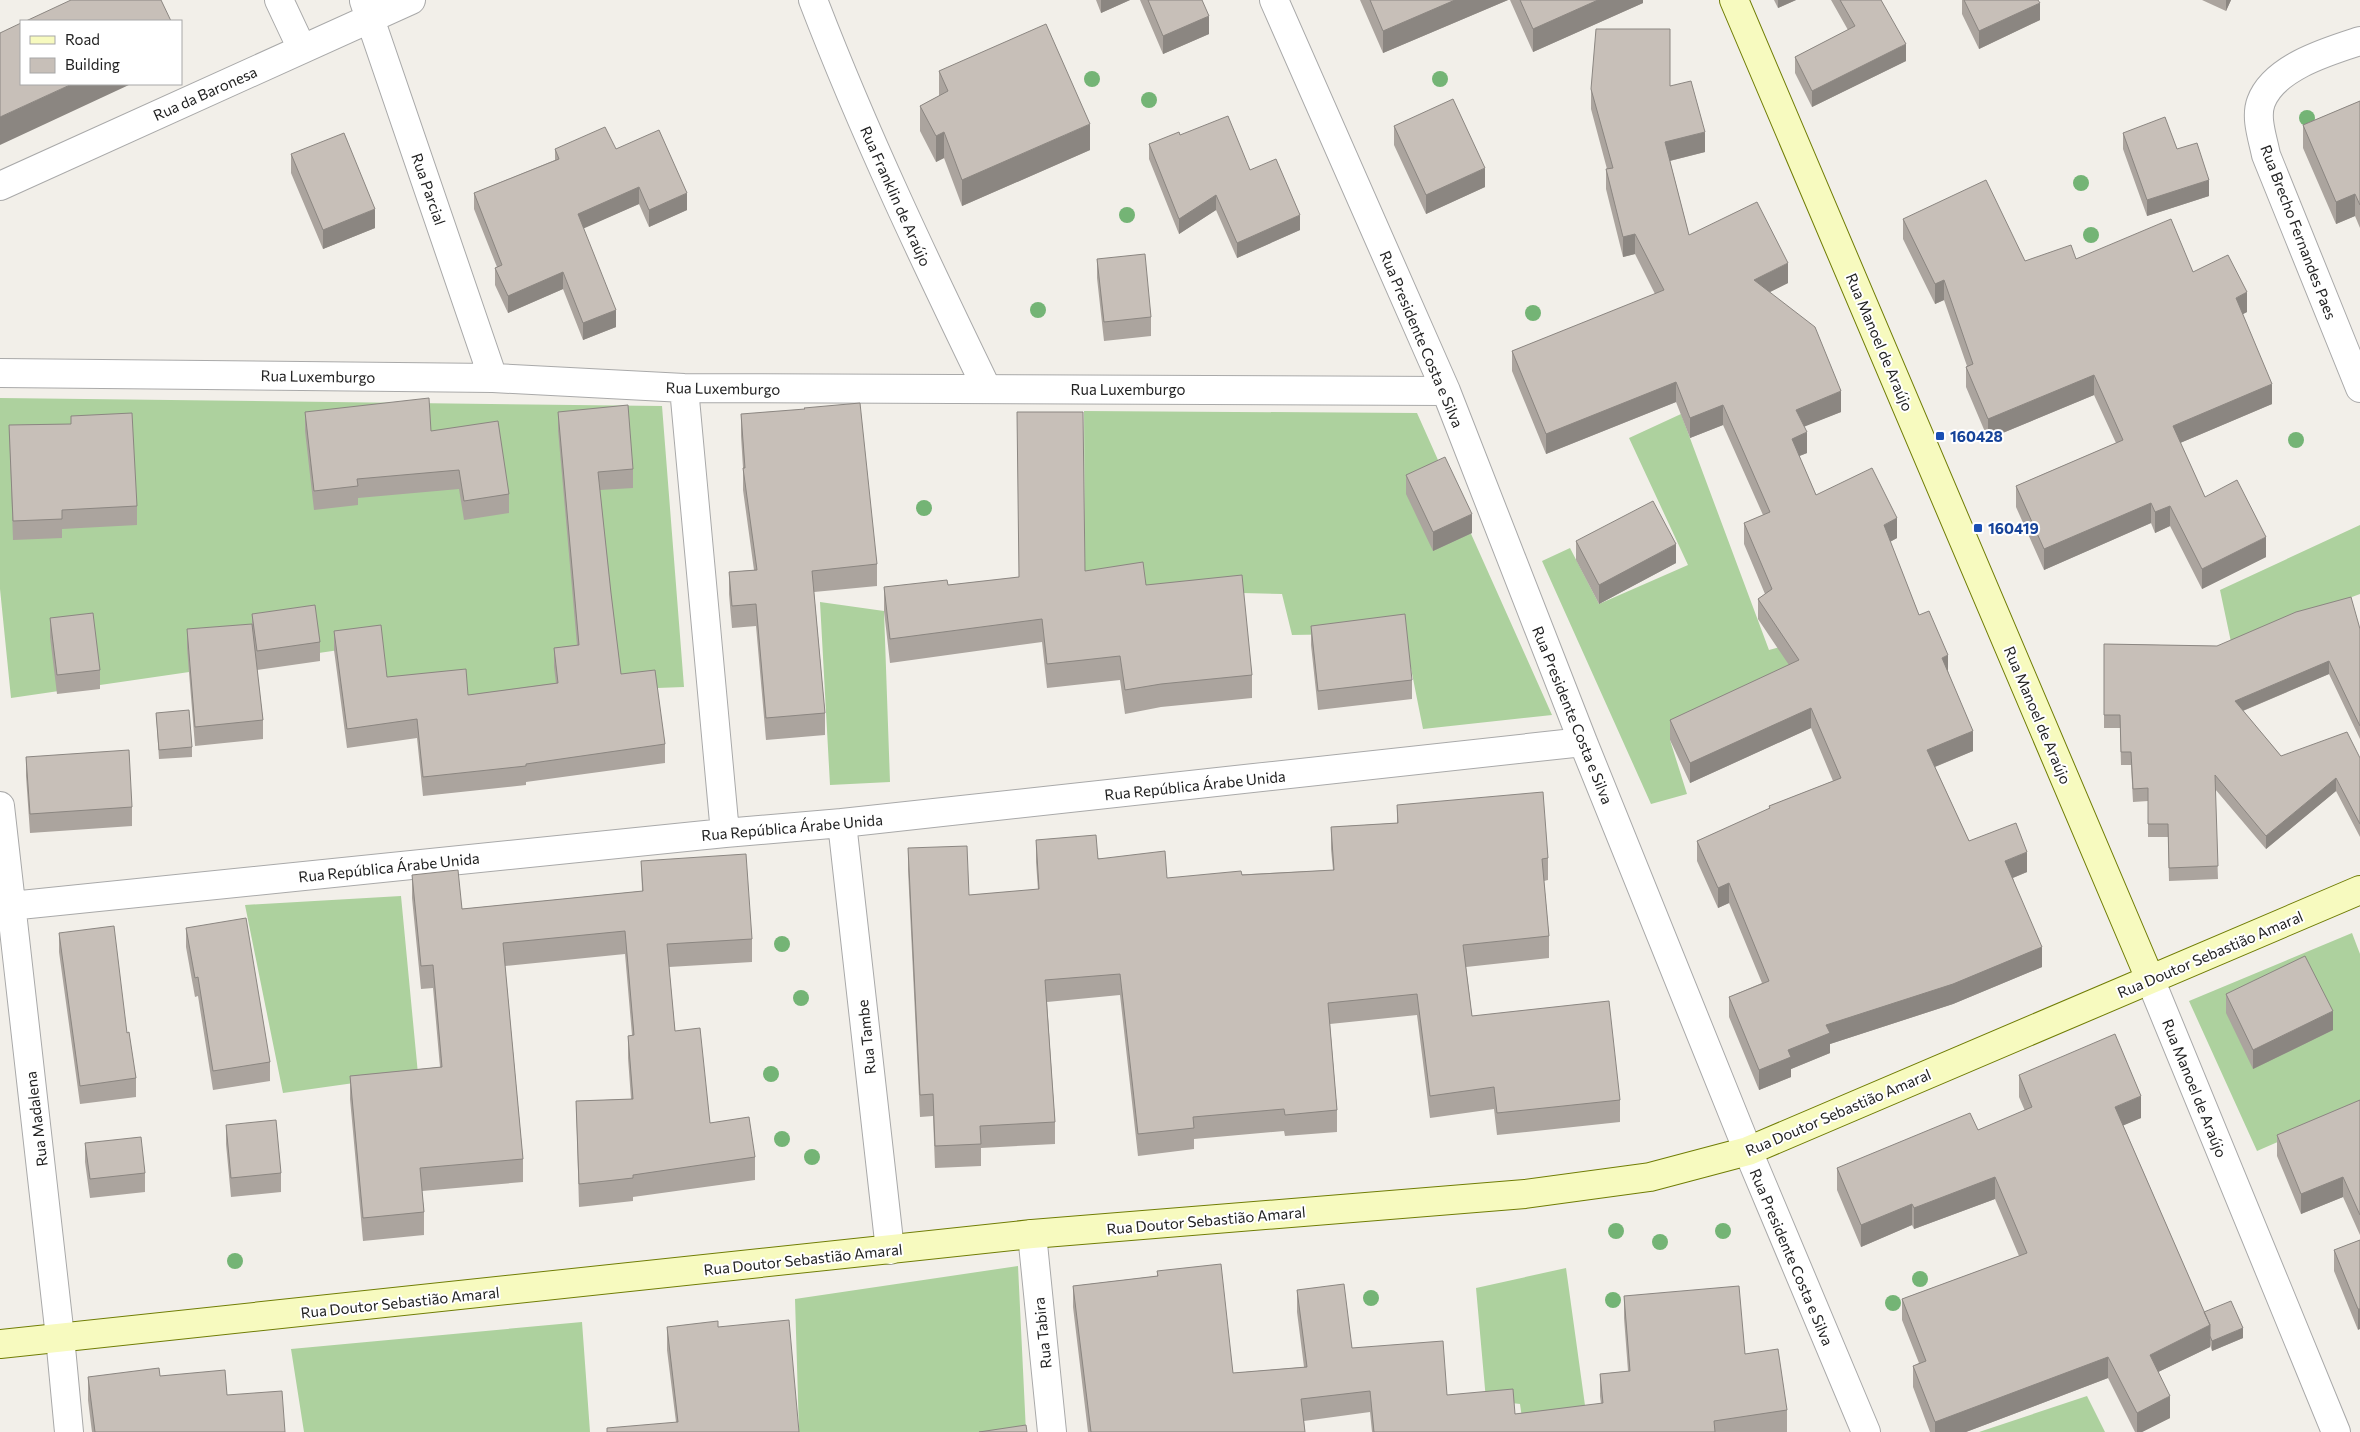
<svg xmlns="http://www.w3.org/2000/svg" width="2360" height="1432" viewBox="0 0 2360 1432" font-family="Commissioner,sans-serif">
<rect width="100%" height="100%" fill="#f2efe9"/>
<path fill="#add19e" d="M0,398L662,406L684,687L388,698L380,644L11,698L0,589Z
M1084,411L1417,413L1552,715L1423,729L1404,633L1292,635L1282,594L1085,589Z
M1681,414L1769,650L1848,628L1850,662L1670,740L1687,794L1651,804L1542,561L1570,548L1599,604L1688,565L1629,438Z
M2360,525V594L2231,642L2220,590Z
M820,602L884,611L890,782L830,785Z
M401,896L418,1074L283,1093L245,905Z
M2352,933L2360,954V1106L2257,1151L2189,1001Z
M1018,1266L1026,1432H799L795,1299Z
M1566,1268L1588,1427L1524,1432L1520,1404L1486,1400L1476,1288Z
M582,1322L590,1432H304L291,1349Z
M2087,1396L2105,1432H1979Z"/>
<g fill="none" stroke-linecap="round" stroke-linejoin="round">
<defs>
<path id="street" d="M279,0L302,49
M813,0C864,133 925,261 987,389
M1274,0L1446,391L1583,742L1748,1151L1866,1432
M364,1L493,378
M2360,41C2329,51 2274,67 2261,102C2255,118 2263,139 2266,155L2360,388
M0,186L411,0
M0,373L493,378L684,388L1446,391
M684,388L725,833
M0,806L60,1337L69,1432
M842,823L890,1250
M0,907L725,833L842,823L1583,742
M2150,979L2336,1432
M1032,1234L1052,1432"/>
<path id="secondary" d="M1734,0L2150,979
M0,1344L1032,1234L1525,1194L1650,1177L1748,1151L2360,890"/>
</defs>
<use href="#street" stroke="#a9a9a9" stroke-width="30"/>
<use href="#secondary" stroke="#707d05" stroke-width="30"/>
<use href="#street" stroke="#fff" stroke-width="28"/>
<use href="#secondary" stroke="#f7fabf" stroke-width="28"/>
</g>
<g fill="#74b475">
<circle cx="1092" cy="79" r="8"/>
<circle cx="1440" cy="79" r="8"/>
<circle cx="1149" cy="100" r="8"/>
<circle cx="2307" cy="118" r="8"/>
<circle cx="2081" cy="183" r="8"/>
<circle cx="1127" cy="215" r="8"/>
<circle cx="2091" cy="235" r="8"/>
<circle cx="1038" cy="310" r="8"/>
<circle cx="1533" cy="313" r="8"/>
<circle cx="2296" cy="440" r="8"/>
<circle cx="924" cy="508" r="8"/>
<circle cx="782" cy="944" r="8"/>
<circle cx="801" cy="998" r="8"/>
<circle cx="771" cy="1074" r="8"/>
<circle cx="782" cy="1139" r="8"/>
<circle cx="812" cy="1157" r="8"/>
<circle cx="1616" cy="1231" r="8"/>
<circle cx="1723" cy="1231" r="8"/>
<circle cx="1660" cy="1242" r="8"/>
<circle cx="235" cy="1261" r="8"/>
<circle cx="1920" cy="1279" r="8"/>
<circle cx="1371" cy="1298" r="8"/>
<circle cx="1613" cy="1300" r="8"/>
<circle cx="1893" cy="1303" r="8"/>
</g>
<path fill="#aba49e" d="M1096,0H1130L1101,13Z
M1140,0H1202L1209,34L1163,54Z
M1360,0H1508L1383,53Z
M1510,0H1643V3L1533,52Z
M1774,0H1796L1778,8Z
M1831,0H1881L1906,61L1812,107L1795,73V57L1848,30Z
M1962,0H2038L2040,20L1979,49L1962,14Z
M2202,0H2231L2226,11Z
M939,71L1090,150L962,206L944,158L936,162L920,131V106L939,96Z
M1670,86L1705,152L1670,161L1689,235L1788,283L1770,292L1841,412L1804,426L1807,453L1799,456L1816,495L1897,538L1890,542L1919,615L1948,671L1973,751L1935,767L1969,841L2027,872L2013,878L2042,967L1953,1004L1830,1044V1053L1791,1069V1077L1759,1090L1729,1017V997L1762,983L1729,903L1718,908L1697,861V841L1769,809V806L1833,781L1811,728L1690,783L1670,740V720L1789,665L1758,619V599L1765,594L1744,544V523L1763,515L1723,425L1690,438L1676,402L1546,454L1512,371V351L1655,294L1635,254L1623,257L1606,189V169H1607L1591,109V89Z
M2360,101V228L2355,216L2336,224L2303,148V125Z
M1394,126L1485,187L1426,214L1394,145Z
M2123,133L2177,149L2209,196L2147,216L2123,149Z
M1180,135L1250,170L1300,230L1237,258L1216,210L1179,234L1149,159V144Z
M555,149H616L687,210L649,227L639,204L583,228L616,327L583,340L563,289L508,313L495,285V268L497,267L474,209V193L555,160Z
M291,154L375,228L323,249L291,173Z
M1903,219L2025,261L2076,259L2193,272L2247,312L2242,314L2272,404L2180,443L2205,497L2266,557L2202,589L2170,526L2155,533L2151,523L2044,570L2016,507V486L2116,443L2094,395L1988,439L1966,387V367L1967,366L1944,300L1935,304L1903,239Z
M1097,259L1151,317V336L1104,341L1097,278Z
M305,412L431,431L509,494V513L464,520L459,489L358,498V505L314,510L305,431Z
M558,412L633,469V488L600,490L611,593L621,674L665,744V763L526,782V785L423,796L417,738L347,748L334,650V631L387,677L468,695L556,683L554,667V648L577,645L558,430Z
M741,414L877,564V586L814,592L825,713V735L766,740L756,626L732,628L729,594V572L754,570L743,490V468L741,436Z
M71,416L137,506V525L62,529V538L13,540L9,425L71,424Z
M1406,475L1472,533L1433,551L1406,494Z
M1576,541L1676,563L1599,604L1576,560Z
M1085,571L1146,585L1252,675V698L1161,707L1125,714L1120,680L1047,688L1042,642L890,663L884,611V587L948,585Z
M252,614L320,642V661L257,670L263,720V739L195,746L187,648V629L252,626Z
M50,618L100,670V689L57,694L50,637Z
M1311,626L1412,680V699L1318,710L1311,645Z
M2360,629V739L2329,674L2243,711L2281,756L2360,758V837L2336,791L2266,849L2215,789L2218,879L2169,881L2168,837H2148V801L2133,802L2131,765H2121L2120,728H2104V644L2217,646Z
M156,713L192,747V757L159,759Z
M26,757L132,807V826L30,833L26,776Z
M1397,805L1548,858V880L1544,881L1549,936V958L1466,967L1472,1016L1620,1100V1122L1497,1135L1494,1109L1430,1118L1417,1015L1330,1024L1337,1110V1132L1285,1136L1284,1131L1194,1139V1149L1138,1156L1120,995L1047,1002L1055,1122V1144L981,1148V1166L935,1168L933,1116L920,1117L908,870V848L969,895L1038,890L1036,862V840L1167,878L1333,870L1331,849V827L1397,823Z
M641,861L752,939V962L669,967L675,1031L710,1123L755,1157V1180L633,1197V1201L579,1207L576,1101L631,1099L628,1058V1036L632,1035L625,954L505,966L523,1159V1182L422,1191L424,1212V1235L363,1241L350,1099V1076L440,1067L433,988L421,989L412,898V875L462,909L642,891Z
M186,928L270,1062V1081L213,1090L198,996L195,997L186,947Z
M59,933L127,1033L136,1078V1097L80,1104L59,952Z
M2226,994L2333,1030L2253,1069L2226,1013Z
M2019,1075L2141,1118L2123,1125L2204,1312L2243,1338L2212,1351L2210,1345V1347L2158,1372L2170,1418L2142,1432H2135L2108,1378L1966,1432H1930L1913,1387V1366L1919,1363L1902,1320V1299L2019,1256L1995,1199L1914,1229L1912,1225L1861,1247L1837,1190V1168L1978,1130L2025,1111L2019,1097Z
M2360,1100V1235L2343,1197L2301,1214L2277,1156V1135Z
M226,1125L281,1173V1192L231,1197L226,1144Z
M85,1143L145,1173V1192L90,1198L85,1162Z
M2360,1240L2358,1330L2334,1271V1250Z
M1157,1271L1233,1373L1304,1367L1297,1312V1290L1352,1348L1447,1395L1515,1414L1601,1404L1600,1396V1374L1628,1371L1624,1318V1296L1745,1354L1787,1410V1432H1372L1370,1412L1304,1421L1305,1432H1088L1073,1307V1286L1157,1276Z
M667,1327H718L799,1432L676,1422L667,1350Z
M160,1376L227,1395L285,1432H92L88,1400V1377Z"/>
<path fill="#8b8681" d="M1101,0H1130L1101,13Z
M1455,0H1508L1383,53V31Z
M1598,0H1643V3L1533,52V29Z
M1778,0H1796L1778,8Z
M2226,0H2231L2226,11Z
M2040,3V20L1979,49V31Z
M1209,16V34L1163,54V36Z
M1906,44V61L1812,107V91Z
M72,84H131L0,145V117Z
M1090,124V150L962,206V180Z
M944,132V158L936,162V136Z
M1705,132V152L1665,162V142Z
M1485,168V187L1426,214V195Z
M2209,180V196L2147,216V200Z
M639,187V204L578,231V214Z
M687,193V210L649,227V210Z
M2355,194V216L2336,224V202Z
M1216,195V210L1179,234V219Z
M375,209V228L323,249V230Z
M1300,215V230L1237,258V243Z
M1635,234V254L1623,257V237Z
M1788,263V283L1754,300V280Z
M563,272V289L508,313V296Z
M1944,280V300L1935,304V284Z
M2247,292V312L2236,318V298Z
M616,310V327L583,340V323Z
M2094,375V395L1988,439V419Z
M1676,382V402L1546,454V434Z
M2272,384V404L2173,446V426Z
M1841,391V412L1796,430V410Z
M1723,405V425L1690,438V418Z
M1807,432V453L1792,459V439Z
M2151,503V523L2044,570V549Z
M2170,506V526L2155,533V512Z
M1472,514V533L1433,551V532Z
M1897,518V538L1884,545V525Z
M2266,537V557L2202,589V569Z
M1676,544V563L1599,604V585Z
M1948,655V676L1942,658Z
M2329,661V674L2235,714V701Z
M1811,708V728L1690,783V763Z
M1973,731V751L1927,770V750Z
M2336,778V791L2266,849V836Z
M2027,852V872L2005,881V861Z
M1729,883V903L1718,908V888Z
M2042,947V967L1953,1004L1830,1044V1053L1791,1069V1077L1759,1090V1070L1788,1050L1826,1025Z
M2333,1011V1030L2253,1069V1050Z
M2141,1096V1118L2115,1129V1107Z
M1995,1177V1199L1914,1229V1208Z
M2343,1177V1197L2301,1214V1194Z
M1912,1204V1225L1861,1247V1225Z
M2358,1309H2360V1329L2358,1330Z
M2210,1325V1347L2150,1376V1355Z
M2243,1328V1338L2212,1351V1341Z
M2108,1357V1378L1966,1432H1935V1422Z
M2170,1396V1418L2142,1432H2137V1413Z"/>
<path fill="#c7bfb8" stroke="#8b8681" d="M71,0H161L171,21H26Z
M1148,0H1202L1209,16L1163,36Z
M1370,0H1455L1383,31Z
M1520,0H1598L1533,29Z
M1840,0H1881L1906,44L1812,91L1795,57L1855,26Z
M1964,0H2038L2040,3L1979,31Z
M21,23V84H72L0,117V33Z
M1046,24L1090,124L962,180L944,132L936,136L920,106L948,91L939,71Z
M1596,29H1670V86L1691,81L1705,132L1665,142L1689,235L1757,202L1788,263L1754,280L1815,327L1841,391L1796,410L1807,432L1792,439L1816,495L1872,468L1897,518L1884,525L1919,615L1929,611L1948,655L1942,658L1973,731L1927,750L1969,841L2016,823L2027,852L2005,861L2042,947L1953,984L1826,1025L1830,1033L1788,1050L1791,1057L1759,1070L1729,997L1769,981L1729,883L1718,888L1697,841L1770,808L1769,806L1841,778L1811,708L1690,763L1670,720L1799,660L1758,599L1772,589L1744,523L1770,512L1723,405L1690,418L1676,382L1546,434L1512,351L1664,290L1635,234L1623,237L1606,169L1613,168L1591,89Z
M1453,99L1485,168L1426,195L1394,126Z
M2360,101V205L2355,194L2336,202L2303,125Z
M1228,116L1250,170L1276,159L1300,215L1237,243L1216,195L1179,219L1149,144L1179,132L1180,135Z
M2165,117L2177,149L2197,143L2209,180L2147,200L2123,133Z
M605,127L616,149L659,130L687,193L649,210L639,187L578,214L616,310L583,323L563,272L508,296L495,268L502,265L474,193L559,159L555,149Z
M344,133L375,209L323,230L291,154Z
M1986,180L2025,261L2071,245L2076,259L2171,219L2193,272L2228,255L2247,292L2236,298L2272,384L2173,426L2205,497L2237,480L2266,537L2202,569L2170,506L2155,512L2151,503L2044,549L2016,486L2123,440L2094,375L1988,419L1966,367L1973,364L1944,280L1935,284L1903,219Z
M1145,254L1151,317L1104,322L1097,259Z
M429,398L431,431L498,421L509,494L464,501L459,470L357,479L358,486L314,491L305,412Z
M860,403L877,564L812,571L825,713L766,718L756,604L732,606L729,572L757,570L743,468H745L741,414L805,409L804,408Z
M628,405L633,469L598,472L611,593L621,674L655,670L665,744L526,764V766L423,777L417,719L347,729L334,631L381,625L387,677L466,669L468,695L558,683L554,648L579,645L558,412Z
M1017,412H1083L1085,571L1143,562L1146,585L1242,575L1252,675L1161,684L1125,690L1120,656L1047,664L1042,619L890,639L884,587L947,580L948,585L1019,577Z
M132,413L137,506L62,510V519L13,521L9,425L71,424V416Z
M1445,457L1472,514L1433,532L1406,475Z
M1653,501L1676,544L1599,585L1576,541Z
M2351,597L2360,629V726L2329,661L2235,701L2281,756L2347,732L2360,758V824L2336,778L2266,836L2215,775L2218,866L2169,868L2168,824H2148V788L2133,789L2131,752H2121L2120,715H2104V644L2217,646L2296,612Z
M315,605L320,642L257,651L252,614Z
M93,613L100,670L57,675L50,618Z
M1405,614L1412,680L1318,691L1311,626Z
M252,624L263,720L195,727L187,629Z
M189,710L192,747L159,750L156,713Z
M129,750L132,807L30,814L26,757Z
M1543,792L1548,858L1542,859L1549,936L1463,945L1472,1016L1609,1001L1620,1100L1497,1113L1494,1087L1430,1096L1417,994L1328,1003L1337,1110L1285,1115L1284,1109L1193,1117L1194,1128L1138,1134L1120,974L1045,980L1055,1122L980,1126L981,1144L935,1146L933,1094L920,1095L908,848L967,846L969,895L1039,889L1036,840L1096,835L1098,859L1165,851L1167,878L1241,871L1242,875L1334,870L1331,827L1398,823L1397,805Z
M746,854L752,939L667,944L675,1031L700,1028L710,1123L749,1117L755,1157L633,1175V1178L579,1184L576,1101L633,1099L628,1036L634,1035L625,931L503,943L523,1159L420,1168L424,1212L363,1218L350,1076L442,1067L433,965L421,966L412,875L458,870L462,909L643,891L641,861Z
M246,918L270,1062L213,1071L198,977L195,978L186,928Z
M114,926L127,1033L129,1032L136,1078L80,1086L59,933Z
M2305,956L2333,1011L2253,1050L2226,994Z
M2115,1034L2141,1096L2115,1107L2210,1325L2150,1355L2170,1396L2137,1413L2108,1357L1935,1422L1913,1366L1926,1361L1902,1299L2027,1253L1995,1177L1914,1208L1912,1204L1861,1225L1837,1168L1970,1113L1978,1130L2032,1107L2019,1075Z
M2360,1100V1215L2343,1177L2301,1194L2277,1135Z
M276,1120L281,1173L231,1178L226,1125Z
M141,1137L145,1173L90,1179L85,1143Z
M2360,1240V1309H2358L2334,1250Z
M1221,1264L1233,1373L1307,1367L1297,1290L1344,1284L1352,1348L1443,1341L1447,1395L1513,1389L1515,1414L1603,1403L1600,1374L1630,1371L1624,1296L1739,1286L1745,1354L1778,1349L1787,1410L1714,1421L1715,1432H1374L1370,1391L1301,1399L1305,1432H1091L1073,1286L1158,1276L1157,1271Z
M2231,1301L2243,1328L2212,1341L2210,1336V1325L2204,1312Z
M789,1320L799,1432H607V1428L678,1422L667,1327L718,1321V1327Z
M159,1368L160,1376L225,1370L227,1395L282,1391L285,1432H95L88,1377Z
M1026,1425L1027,1432H979Z"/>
<g fill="#1a4fb4" stroke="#fff" stroke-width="2">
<rect x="1935" y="431" width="10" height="10" rx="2.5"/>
<rect x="1973" y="523" width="10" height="10" rx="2.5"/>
</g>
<g text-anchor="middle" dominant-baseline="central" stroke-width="4" stroke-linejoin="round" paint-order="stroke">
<g font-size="15" fill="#222" stroke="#fff">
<text transform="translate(205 93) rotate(-24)">Rua da Baronesa</text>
<text transform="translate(429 189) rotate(71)">Rua Parcial</text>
<text transform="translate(896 196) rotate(66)">Rua Franklin de Araújo</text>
<text transform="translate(2299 232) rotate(69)">Rua Brecho Fernandes Paes</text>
<text transform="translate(1422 339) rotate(67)">Rua Presidente Costa e Silva</text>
<text transform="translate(1880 342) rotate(67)">Rua Manoel de Araújo</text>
<text transform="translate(318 376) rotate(1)">Rua Luxemburgo</text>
<text transform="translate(723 388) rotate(1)">Rua Luxemburgo</text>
<text x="1128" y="389">Rua Luxemburgo</text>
<text transform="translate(1573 715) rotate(68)">Rua Presidente Costa e Silva</text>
<text transform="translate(2038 715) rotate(67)">Rua Manoel de Araújo</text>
<text transform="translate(1195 785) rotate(-6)">Rua República Árabe Unida</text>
<text transform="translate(792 827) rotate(-5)">Rua República Árabe Unida</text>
<text transform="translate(389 867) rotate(-6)">Rua República Árabe Unida</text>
<text transform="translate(2210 954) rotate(-23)">Rua Doutor Sebastião Amaral</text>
<text transform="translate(866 1037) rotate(-96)">Rua Tambe</text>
<text transform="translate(2195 1088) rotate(68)">Rua Manoel de Araújo</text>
<text transform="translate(1838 1112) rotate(-23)">Rua Doutor Sebastião Amaral</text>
<text transform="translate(36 1119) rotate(-97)">Rua Madalena</text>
<text transform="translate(1206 1220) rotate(-5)">Rua Doutor Sebastião Amaral</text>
<text transform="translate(1792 1257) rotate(67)">Rua Presidente Costa e Silva</text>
<text transform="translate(803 1259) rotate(-6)">Rua Doutor Sebastião Amaral</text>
<text transform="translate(400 1302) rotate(-6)">Rua Doutor Sebastião Amaral</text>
<text transform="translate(1042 1333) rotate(-96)">Rua Tabira</text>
</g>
<g font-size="15" font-weight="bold" fill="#164399" stroke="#fff" text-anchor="start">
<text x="1950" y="436">160428</text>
<text x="1988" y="528">160419</text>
</g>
</g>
<rect x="20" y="20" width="162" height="65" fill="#ffffff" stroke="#a7a7a7"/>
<rect x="30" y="36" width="25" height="8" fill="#f7fabf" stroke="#a7a7a7"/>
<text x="65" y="45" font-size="15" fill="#222222">Road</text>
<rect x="30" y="58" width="25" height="15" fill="#c7bfb8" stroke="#a7a7a7"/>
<text x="65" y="70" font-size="15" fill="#222222">Building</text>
</svg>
